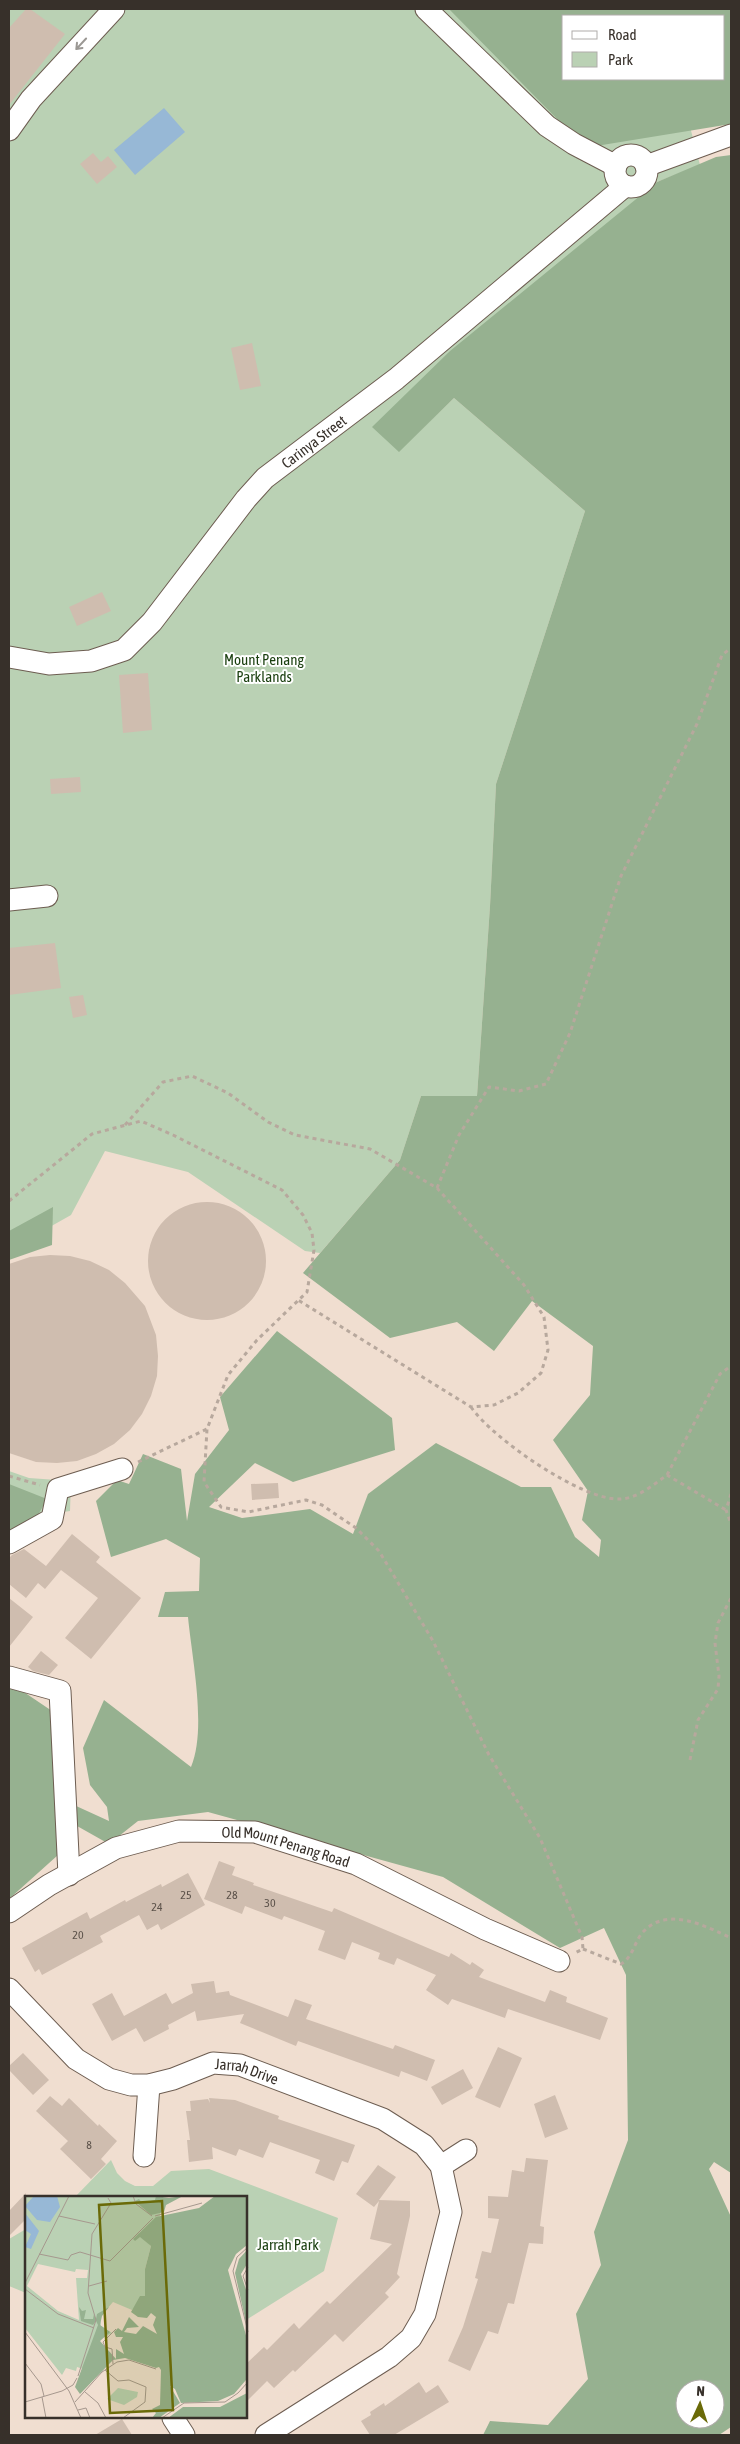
<svg xmlns="http://www.w3.org/2000/svg" width="740" height="2444" viewBox="0 0 740 2444" font-family="'Asap Condensed',sans-serif">
<rect width="100%" height="100%" fill="#f0ded0"/>
<path fill="#bad1b4" d="M9,9H714L564,16V79L689,123L700,165L657,182L399,451L454,398L585,511L496,784L490,906L477,1096H421L400,1160L320,1253L305,1251L188,1172L105,1151L71,1215L9,1250Z
M9,1471L29,1478L71,1481L70,1511L9,1520Z
M111,2160L117,2173L125,2181L135,2186H153L171,2171L209,2169L338,2218L324,2271L246,2320V2198H74Z
M26,2229V2293L9,2286V2239Z"/>
<path fill="#96b190" fill-rule="evenodd" d="M449,9H731V124L596,146L565,127ZM564,16H724V79H564Z
M731,155V2173L714,2162L709,2169L731,2217V2427L719,2435H483L490,2421L548,2425L588,2379L576,2314L601,2265L594,2232L628,2140L626,1975L604,1928L560,1948L443,1877L208,1812L138,1821L109,1844L70,1822L58,1855L9,1899V1682L52,1711L63,1800L109,1821L107,1807L90,1785L83,1748L104,1700L191,1767C207,1729 192,1659 188,1617H158L165,1592L199,1591L200,1558L166,1539L111,1557L96,1501L117,1480L129,1484L143,1454L181,1469L187,1521L195,1474L229,1430L220,1397L277,1331L392,1418L395,1450L293,1482L255,1463L209,1507L242,1518L310,1509L353,1534L368,1494L436,1443L521,1487H551L575,1537L599,1557L601,1540L582,1520L588,1491L553,1440L590,1395L593,1346L532,1301L494,1351L457,1322L390,1338L303,1273L400,1160L421,1096H477L490,906L496,784L585,511L454,398L399,452L372,427L450,351L657,182L716,157ZM685,2389H715V2419H685Z
M53,1207L52,1245L9,1260V1231Z
M9,1484L47,1499L33,1524L9,1544Z"/>
<path fill="#97b8d6" d="M164,108L185,132L135,175L114,150Z"/>
<path fill="#cfbdaf" d="M26,9H30L65,34L9,105V28Z
M93,153L101,162L108,156L117,167L97,184L80,164Z
M252,343L261,386L240,390L231,348Z
M102,592L111,611L77,626L69,607Z
M148,673L152,730L123,733L119,675Z
M80,777L81,792L51,794L50,779Z
M55,943L61,988L9,995V948Z
M83,995L87,1015L73,1018L69,997Z
M148 1261a59 59 0 1 1 118 0a59 59 0 1 1-118 0Z
M50,1255L70,1256L90,1261L109,1270L125,1283L145,1306L156,1335L158,1356L157,1376L151,1396L142,1414L130,1430L114,1444L96,1454L77,1461L57,1463L36,1462L9,1453V1264L30,1257Z
M278,1483L279,1498L252,1500L251,1484Z
M72,1534L100,1557L96,1562L141,1598L91,1659L65,1638L98,1598L61,1570L45,1589L38,1583L26,1598L9,1584V1558L12,1555L24,1549L46,1566Z
M9,1598L33,1617L9,1647Z
M41,1651L58,1665L49,1675L33,1671L28,1667Z
M219,1861L235,1867L232,1875L254,1883L253,1885L332,1912L334,1908L449,1957L451,1953L470,1965L472,1962L484,1970L479,1977L545,2002L550,1990L567,1997L566,2002L608,2018L600,2040L508,2009L505,2018L452,1999L448,2005L426,1990L436,1975L397,1958L394,1965L378,1959L380,1953L352,1942L345,1960L318,1950L325,1931L284,1916L282,1920L245,1906L242,1914L204,1899Z
M188,1873L205,1905L161,1930L158,1924L147,1930L139,1915L100,1936L103,1942L42,1975L39,1969L35,1972L22,1948L87,1912L90,1919L125,1900L126,1902L161,1884L162,1887Z
M214,1981L216,1993L229,1991L230,1995L288,2017L295,1999L312,2005L306,2019L393,2049L395,2045L435,2060L427,2081L401,2071L399,2077L298,2041L296,2046L240,2023L244,2014L197,2021L195,2011L168,2025L169,2029L144,2042L136,2028L112,2041L92,2004L112,1993L124,2016L166,1993L172,2004L193,1993L191,1984Z
M498,2047L522,2058L500,2108L475,2097Z
M23,2053L49,2080L33,2095L9,2070V2066Z
M463,2069L473,2088L442,2105L431,2087Z
M555,2095L568,2129L545,2138L534,2104Z
M50,2096L62,2106L69,2098L98,2126L99,2124L117,2141L101,2159L106,2164L91,2179L60,2149L68,2141L36,2111Z
M209,2098L235,2100L279,2116L278,2119L355,2145L348,2163L342,2161L334,2181L315,2173L320,2160L270,2142L263,2158L239,2149L236,2156L212,2147L213,2159L189,2162L187,2140H190L186,2111H191L190,2101L208,2099L210,2103Z
M526,2158L548,2160L540,2226L544,2227L543,2244L529,2243L514,2304L508,2303L498,2334L488,2331L470,2371L448,2361L463,2327L478,2279L475,2278L482,2251L491,2253L499,2219L488,2218V2196L508,2197L512,2170L524,2172Z
M378,2165L396,2177L379,2200L410,2201V2216L397,2274L400,2277L385,2293L389,2297L343,2342L335,2334L295,2372L293,2370L274,2388L267,2381L246,2402V2364L264,2347L267,2350L294,2323L299,2329L327,2301L330,2304L392,2244L370,2239L379,2201L374,2207L356,2194Z
M26,2193V2219L9,2236V2211Z
M419,2382L426,2393L438,2385L449,2402L394,2435H370L361,2421L371,2415L370,2412L384,2403L385,2406Z
M122,2419L132,2435H95Z"/>
<g fill="none" stroke-linecap="round" stroke-linejoin="round">
<defs>
<g id="minor">
<path d="M426,9L547,126L574,144L616,166"/>
<path d="M9,130L31,99L114,9"/>
<circle cx="631" cy="171" r="16"/>
<path d="M646,166L731,135"/>
<path id="s1" d="M9,657L49,664L91,661L124,650L152,622L246,499L265,478L396,379L625,186"/>
<path d="M9,900L47,896"/>
<path d="M9,1543L52,1519L58,1489L122,1469"/>
<path d="M9,1677L60,1691L69,1875"/>
<path id="s2" d="M9,1912L49,1885L116,1848L179,1831L255,1832L356,1864L485,1929L559,1961"/>
<path id="s3" d="M9,1989L76,2059L109,2079L131,2085H149L173,2079L213,2063L240,2065L383,2119L424,2145L441,2166L451,2212L425,2314L411,2338L389,2357L266,2435"/>
<path d="M144,2156L149,2085"/>
<path d="M441,2166L466,2150"/>
<path d="M173,2418L184,2435"/>
</g>
</defs>
<use href="#minor" stroke="#6d5d51" stroke-width="23"/>
<path stroke="#b7a89d" stroke-width="3" stroke-dasharray="4 4" stroke-linecap="butt" d="M125,1125L163,1082L192,1076L228,1093L268,1122L295,1135L370,1149L437,1188L524,1285L544,1317L548,1350L541,1373L518,1393L494,1405L471,1407L298,1300
M437,1188L459,1135L489,1087L519,1091L546,1084L570,1033L621,876L697,724L722,655L731,648
M9,1201L92,1134L141,1121L173,1135L282,1190L303,1215L312,1233L314,1250L307,1292L257,1340L228,1375L207,1429L204,1482L221,1507L248,1512L306,1500L322,1505L356,1528L379,1551L433,1641L489,1755L540,1838L582,1937L583,1949L575,1953
M471,1407C492,1438 581,1500 619,1499C637,1499 653,1485 667,1475L726,1510
M138,1462L207,1429
M667,1475L720,1374L731,1366
M9,1476L40,1485
M731,1494L726,1510L731,1524
M690,1760L698,1720L718,1689L719,1676L715,1643L718,1623L731,1598
M583,1949L621,1964C633,1957 634,1943 642,1933C667,1905 705,1926 731,1938"/>
<use href="#minor" stroke="#fff" stroke-width="21"/>
</g>
<defs><path id="oneway-shaft" d="M-6 0H5M1.5-3L5.5 0L1.5 3" fill="none" stroke-width="1.6" stroke-linecap="round" stroke-linejoin="round" transform="scale(1.25)"/></defs>
<use stroke="#9b9894" href="#oneway-shaft" transform="translate(81 44) rotate(133)"/>
<g text-anchor="middle" dominant-baseline="central" stroke-width="4" stroke-linejoin="round" paint-order="stroke">
<g font-size="12" fill="#5d534b">
<text x="186" y="1895">25</text>
<text x="232" y="1895">28</text>
<text x="270" y="1903">30</text>
<text x="157" y="1907">24</text>
<text x="78" y="1935">20</text>
<text x="89" y="2145">8</text>
</g>
<g font-size="15" fill="#37302a" stroke="#fff">
<text stroke="none"><textPath href="#s1" startOffset="401">Carinya Street</textPath></text>
<text stroke="none"><textPath href="#s2" startOffset="299">Old Mount Penang Road</textPath></text>
<text stroke="none"><textPath href="#s3" startOffset="279">Jarrah Drive</textPath></text>
</g>
<g font-size="15" fill="#193e0e" stroke="#fff">
<text x="264" y="659">Mount Penang<tspan x="264" dy="17">Parklands</tspan></text>
<text x="288" y="2244">Jarrah Park</text>
</g>
</g>
<g transform="translate(25 2196)">
<rect width="222" height="222" fill="#f0ded0"/>
<path d="M0,0H136L135,20L114,37L126,50L120,73V100L107,114L88,106L75,121L76,130L87,137L74,144L58,173L52,171L51,175L41,172L37,179L0,132ZM13,68L50,76L51,73L63,74L62,82H51L54,124L33,115L2,90ZM93,192L113,196L112,201L99,209L82,203Z" fill="#bad1b4" fill-rule="evenodd"/>
<path d="M131,0L144,2L158,0L141,9L139,16L126,19L110,5L114,3L117,7L130,4ZM190,0H222V49L211,58L203,74L222,143L221,184L209,198L193,205L156,207L150,193L145,190L155,207L134,222H127L131,217L127,213L135,209L136,174L134,171L131,172L100,162L88,164L55,198L50,191L73,129L71,125L68,129L56,125L54,111L57,115L61,114L59,123H68L69,118L71,123L72,118L84,111L77,120L75,129L85,136L75,145L91,163V153L99,158L95,146L98,141H91L89,136L93,132L97,135L104,121L114,131L102,132L99,136L111,138L118,130L132,138L128,129L131,121L126,117L122,122L113,121L106,116L115,100H120V73L126,50L115,41L110,45L108,43L131,21L174,12ZM222,54V68L216,78L222,97V131L210,77L214,63ZM222,197V222H143L158,211H195Z" fill="#96b190"/>
<path d="M9,0H32L35,11L25,26L12,24L0,10ZM0,17L14,35L6,53L0,51L6,38L0,34Z" fill="#97b8d6"/>
<path fill="none" stroke="#a6988e" stroke-width="1" d="M108,0L111,8L127,20M34,20L70,28M130,20L177,7M223,51L212,61L208,75L223,136M14,58L43,64L46,59L55,56L85,65L128,22M223,71L218,80L223,94M0,87L44,0M64,90L82,85M0,93L33,118L69,132M0,136L44,195L56,222M0,167L16,188L19,200M88,168L87,153L80,151L78,146L91,133M80,174L93,185L104,184L121,191L120,206L98,222M53,180L71,124L63,97L67,38L86,7L83,2M60,196L73,207L81,222M17,201L21,222M0,206L37,195L48,189L52,182M50,206L77,176L92,166L104,164L131,173M53,214L61,212L65,222M137,222L159,207L200,206L213,197L223,186"/>
<path fill="#6a6a08" fill-opacity="0.15" stroke="#6a6a08" stroke-width="2.5" d="M137,5L148,214L85,217L74,9Z"/>
<rect width="222" height="222" fill="none" stroke="#37302a" stroke-width="2.5"/>
</g>
<rect width="740" height="2444" fill="none" stroke="#37302a" stroke-width="20"/>
<rect x="562" y="15" width="162" height="65" fill="#ffffff" stroke="#afacaa"/>
<rect x="572" y="31" width="25" height="8" fill="#ffffff" stroke="#afacaa"/>
<text x="608" y="40" font-size="15" fill="#37302a">Road</text>
<rect x="572" y="52" width="25" height="15" fill="#bad1b4" stroke="#afacaa"/>
<text x="608" y="65" font-size="15" fill="#37302a">Park</text>
<g transform="translate(700 2404) rotate(3)"><circle r="24" fill="#ffffff" stroke="#afacaa"/>
<path d="M0-4L9 19L0 12L-9 19Z" fill="#6a6a08"/>
<text y="-8" font-size="14" font-weight="bold" text-anchor="middle" fill="#37302a">N</text>
</g>
</svg>
